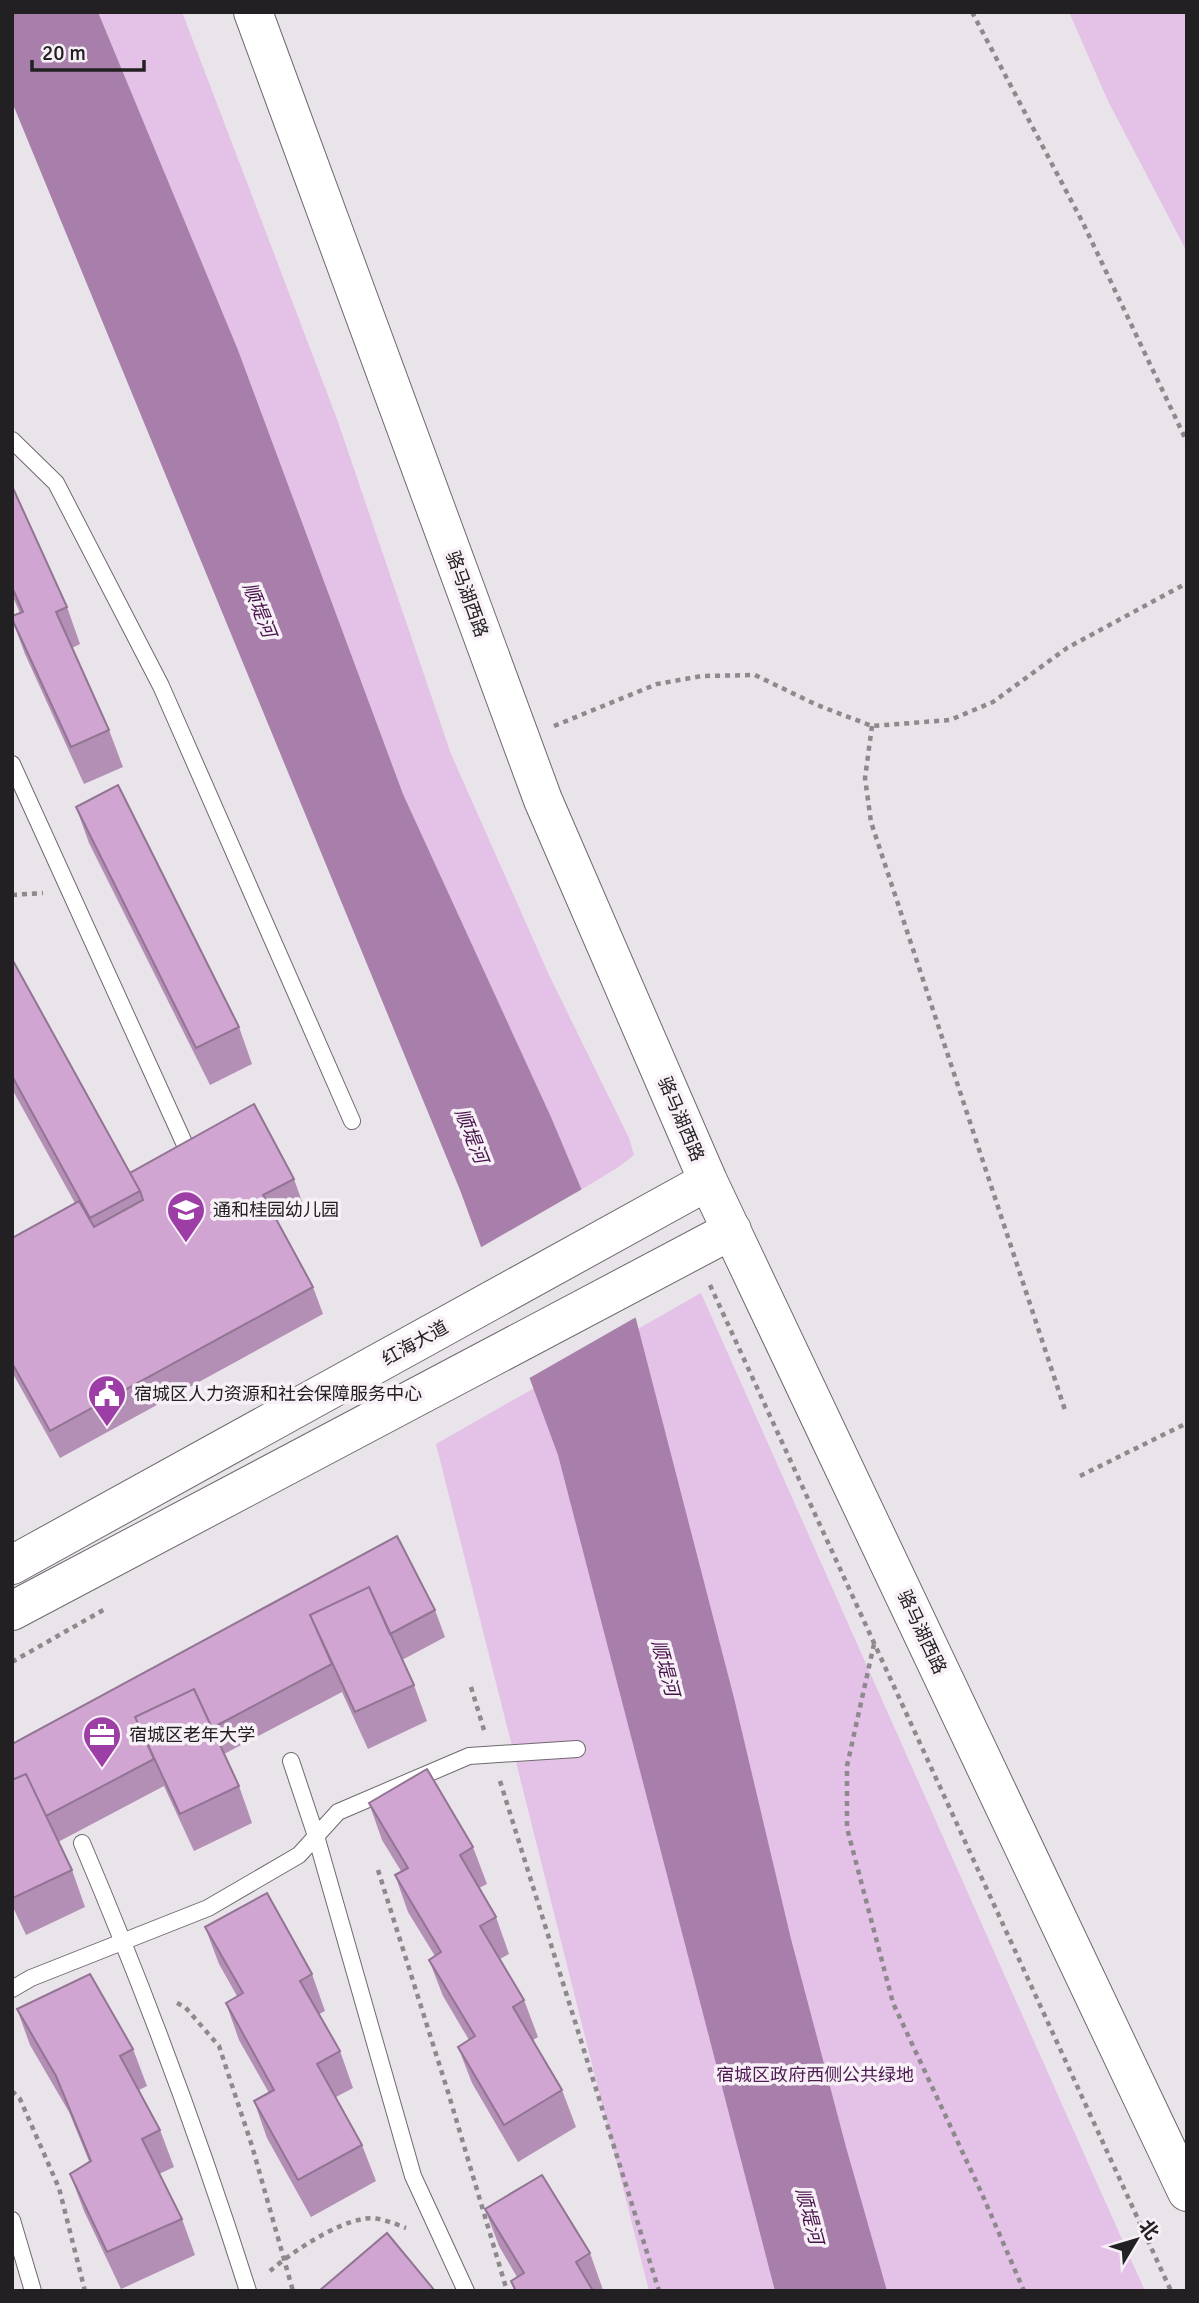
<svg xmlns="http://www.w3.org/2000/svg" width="1199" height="2303" viewBox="0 0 1199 2303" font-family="Signika,'Noto Sans SC',sans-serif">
<rect width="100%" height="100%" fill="#e9e3ea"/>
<path fill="#e4c1e6" d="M98,12H182L337,419L451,754L549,975L629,1138L634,1155L620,1166L581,1190L551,1117L403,794L238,350Z
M1069,12H1187V252L1108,101Z
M701,1293L1145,2291H649L436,1444Z"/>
<path fill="#a87faa" d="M12,12H98L238,350L403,794L551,1117L636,1319L734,1698L791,1939L846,2147L887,2291H775L558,1455L460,1190L12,102Z"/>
<path fill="#e9e3ea" d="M584,1188L638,1316L526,1380L478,1249Z"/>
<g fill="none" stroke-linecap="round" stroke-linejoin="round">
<defs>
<path id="lane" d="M12,440L56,483L161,686L352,1121
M12,764L186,1147
M291,1761L316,1836L413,2176L466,2291
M82,1843C144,1989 200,2139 248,2291
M12,1989L31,1978L208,1908L299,1855L338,1812L469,1756L577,1749
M12,2220L33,2291"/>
<path id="secondary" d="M253,12L543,800L708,1181L1187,2192
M12,1565L708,1181
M12,1611L732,1230"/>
</defs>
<use href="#lane" stroke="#6f696f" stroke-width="18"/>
<use href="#secondary" stroke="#6f696f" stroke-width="40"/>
<path stroke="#8d898d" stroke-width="4.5" stroke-dasharray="5 5" stroke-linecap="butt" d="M972,12L1083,223L1187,442
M554,726L657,684L702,676L755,675L817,705L872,726L950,720L993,702L1067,648L1187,583
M872,726L865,778L871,822L1065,1410
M12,895L43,893
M710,1285L1171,2291
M1080,1476L1187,1423
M874,1644L847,1766V1828L893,2003L982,2194L1024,2291
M12,1662L105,1609
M471,1687L484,1730
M500,1781L659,2291
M378,1870L448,2092L507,2291
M177,2003L185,2007L219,2046L252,2146L293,2291
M12,2091L20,2099L59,2188L85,2291
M270,2271C292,2252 334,2224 363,2219C377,2216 393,2223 406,2228"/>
<use href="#lane" stroke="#fff" stroke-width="16"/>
<use href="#secondary" stroke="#fff" stroke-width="38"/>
</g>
<path fill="#b38eb5" d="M12,486L67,607L80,644L72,648L109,730L123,767L84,784L25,654L12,619L20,613L12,595Z
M76,807L239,1027L252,1064L210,1085L89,843Z
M12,959L130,1173L294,1179L304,1207L277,1221L313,1287L323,1314L60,1458L12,1372V1238L75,1203L12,1089Z
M435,1610L445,1637L402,1660L414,1685L427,1721L368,1749L342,1692L224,1754L239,1786L252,1823L194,1851L164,1786L58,1842L72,1870L85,1907L26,1935L12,1905V1744Z
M369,1803L473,1847L487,1884L479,1888L496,1917L509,1954L500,1959L524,2000L538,2037L533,2040L562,2090L576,2127L518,2162L472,2083L458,2047L469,2040L443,1996L429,1960L435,1956L408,1912L395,1875L401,1871L382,1840Z
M205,1927L312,1974L325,2011L319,2014L340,2051L353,2088L336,2097L362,2145L376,2181L311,2217L267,2138L254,2101L269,2093L239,2040L226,2003L237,1996L219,1964Z
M17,2009L133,2049L147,2086L139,2090L160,2130L174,2167L159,2174L182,2219L195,2255L121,2289L84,2211L70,2174L89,2161L69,2112L30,2045Z
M485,2209L590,2253L603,2290L514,2291L511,2281L517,2277L499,2246Z"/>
<path fill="#d0a5d2" stroke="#927493" stroke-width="2" d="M12,486L67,607L56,612L109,730L71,747L12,619V616L23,612L12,587Z
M118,785L239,1027L196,1048L76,807Z
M12,959L140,1191L90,1218L12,1076Z
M254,1104L294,1179L263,1195L313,1287L50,1431L12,1363V1238L79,1201L94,1227L143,1200L140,1191L130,1173Z
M397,1536L435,1610L390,1634L369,1587L310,1615L332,1664L212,1728L194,1689L135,1717L154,1759L46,1816L26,1774L12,1780V1744Z
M369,1587L414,1685L355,1712L310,1615Z
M194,1689L239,1786L180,1814L135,1717Z
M427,1769L473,1847L460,1855L496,1917L480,1926L524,2000L513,2007L562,2090L504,2125L458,2047L475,2036L429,1960L441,1952L395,1875L408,1868L369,1803Z
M26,1774L72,1870L13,1898L12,1780Z
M267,1893L312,1974L300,1981L340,2051L317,2064L362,2145L298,2180L254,2101L274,2090L226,2003L243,1993L205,1927Z
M90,1974L133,2049L120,2056L160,2130L142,2139L182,2219L107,2252L70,2174L91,2161L56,2076L17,2009Z
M542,2175L590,2253L576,2262L593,2291H516L511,2281L524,2273L485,2209Z
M387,2233L435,2291H319Z"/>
<defs>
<symbol id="school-pin" viewBox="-11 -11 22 30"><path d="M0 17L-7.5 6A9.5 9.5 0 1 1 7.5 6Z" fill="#9d3ea6" stroke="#f7f0f7"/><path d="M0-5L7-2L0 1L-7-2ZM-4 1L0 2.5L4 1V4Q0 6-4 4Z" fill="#fff"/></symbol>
<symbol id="civic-pin" viewBox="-11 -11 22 30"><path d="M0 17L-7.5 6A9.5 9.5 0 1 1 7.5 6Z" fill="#9d3ea6" stroke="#f7f0f7"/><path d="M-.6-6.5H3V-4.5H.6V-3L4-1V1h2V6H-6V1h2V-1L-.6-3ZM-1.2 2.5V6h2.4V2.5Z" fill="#fff"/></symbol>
<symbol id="office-pin" viewBox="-11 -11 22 30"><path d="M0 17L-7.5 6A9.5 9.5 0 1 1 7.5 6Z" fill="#9d3ea6" stroke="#f7f0f7"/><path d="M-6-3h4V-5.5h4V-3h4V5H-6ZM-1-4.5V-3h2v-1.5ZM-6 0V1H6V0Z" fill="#fff"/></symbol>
</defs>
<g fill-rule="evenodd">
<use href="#school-pin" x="164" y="1188" width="44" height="60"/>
<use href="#civic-pin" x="85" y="1372" width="44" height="60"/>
<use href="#office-pin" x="80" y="1713" width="44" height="60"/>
</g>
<g text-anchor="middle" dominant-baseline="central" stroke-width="7" stroke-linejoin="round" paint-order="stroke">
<g font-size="18" fill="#222022" stroke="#f7f0f7">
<text transform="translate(467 594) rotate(70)">骆马湖西路</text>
<text transform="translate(681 1119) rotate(67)">骆马湖西路</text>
<text transform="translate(415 1343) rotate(-29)">红海大道</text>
<text transform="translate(922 1632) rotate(65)">骆马湖西路</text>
</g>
<g font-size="18" fill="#222022" stroke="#f7f0f7" text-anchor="start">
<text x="213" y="1210">通和桂园幼儿园</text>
<text x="134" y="1394">宿城区人力资源和社会保障服务中心</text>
<text x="129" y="1735">宿城区老年大学</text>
</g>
<g font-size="18" fill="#4d1a51" stroke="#f7f0f7">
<text x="815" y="2075">宿城区政府西侧公共绿地</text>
</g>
<g font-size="19" font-style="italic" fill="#46124a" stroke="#f7f0f7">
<text transform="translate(259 610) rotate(68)">顺堤河</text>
<text transform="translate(471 1136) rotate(68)">顺堤河</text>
<text transform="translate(665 1668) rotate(75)">顺堤河</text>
<text transform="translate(809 2216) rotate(75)">顺堤河</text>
</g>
</g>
<rect width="1199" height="2303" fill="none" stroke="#222022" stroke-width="28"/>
<g transform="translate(1136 2240) rotate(52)" stroke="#f7f0f7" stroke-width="5" paint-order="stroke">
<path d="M0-5L12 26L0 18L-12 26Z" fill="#222022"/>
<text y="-10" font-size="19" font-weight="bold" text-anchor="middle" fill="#222022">北</text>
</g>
<path d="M32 60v10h112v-10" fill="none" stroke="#222022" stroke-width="3.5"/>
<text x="42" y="60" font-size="21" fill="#222022" stroke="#f7f0f7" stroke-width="5" paint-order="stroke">20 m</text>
</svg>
